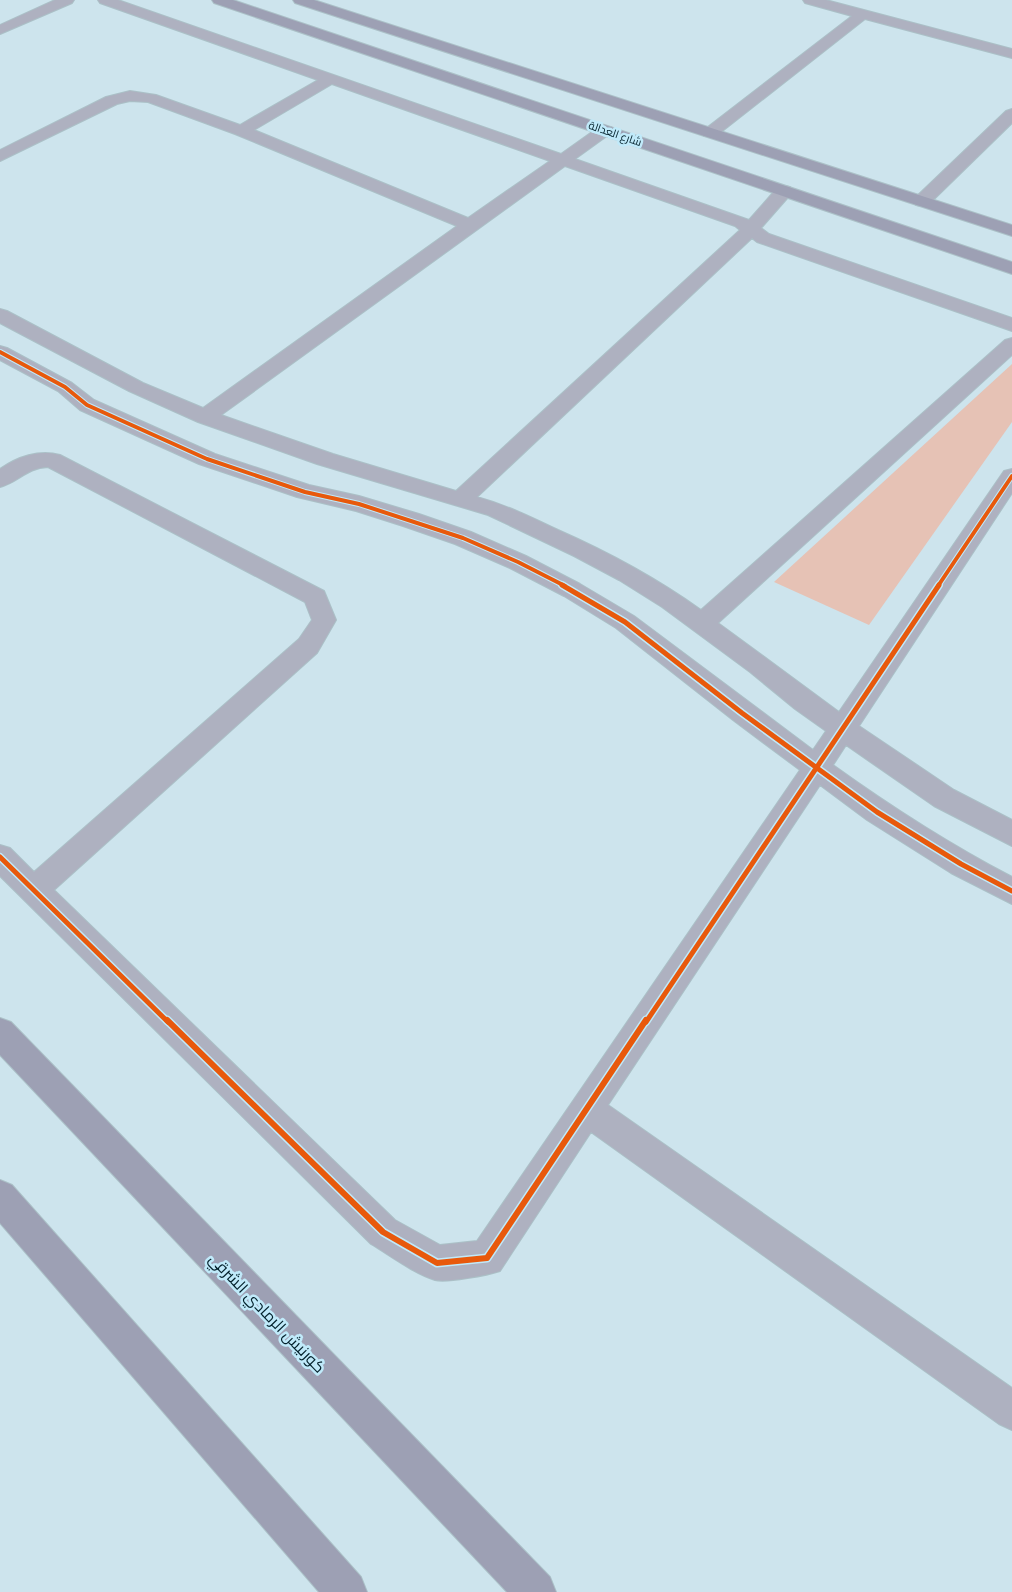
<svg xmlns="http://www.w3.org/2000/svg" width="1012" height="1592" viewBox="0 0 1012 1592" font-family="Raleway,Cairo,sans-serif">
<rect width="100%" height="100%" fill="#cde4ed"/>
<path fill="#e6c2b5" d="M1012,364V422L869,625L774,582Z"/>
<g fill="none" stroke-linecap="round" stroke-linejoin="round">
<defs>
<path id="minor" d="M55,0H74L72,3L0,34V25Z
M98,0H118L561,154L599,127H611L613,130L611,133L575,159L749,220L778,187L784,186L790,187L793,191L790,195L761,228L769,234L1012,318V331L757,242L752,238L477,497C506,505 531,517 558,530C608,552 656,578 701,610L1005,340L1012,338V355L718,623L839,712L1004,471L1012,469V493L859,726L954,790L1012,820V846L934,806L846,745L833,765C890,806 949,844 1012,877V904L951,873L867,820L820,785L608,1105L1012,1388V1430L999,1424L591,1132L500,1271C488,1275 447,1283 435,1280C413,1273 391,1256 371,1244L0,876V845L10,848L34,872L299,639L312,620L305,602L48,467C26,468 19,482 0,487V469C17,457 39,449 60,455L324,591L336,620L317,653L54,890L395,1220L440,1245L477,1241L800,770L733,720L616,628L564,596L510,568L455,544L403,526L356,511L297,497L199,464L80,410L58,391L0,360V346L7,348L72,383L94,400L215,454L309,485L359,496L419,514L471,532L526,556L580,584L634,616L813,750L826,731L795,709L750,672L662,607L619,580L574,556L488,515L317,464L198,422L129,391L0,323V309L7,311L143,383L203,408L457,226L235,134L148,102L130,101L117,104L0,161V150L106,97L130,91L156,95L240,125L318,80L100,3ZM332,84L550,161L468,218L254,130ZM565,166L735,226L740,230L456,491L333,454L221,415Z
M803,0H826L1012,49V58L865,19L716,136H704L702,133L704,130L852,16L805,3Z
M1012,109V123L928,205L922,206L916,205L913,201L916,197L1006,111Z"/>
<path id="major" d="M212,0H233L1012,262V274L214,3Z
M293,0H314L1012,225V236L295,3Z
M0,1018L11,1022L550,1577L556,1592H507L0,1055Z
M0,1180L12,1185L361,1577L367,1592H319L0,1223Z"/>
</defs>
<use href="#minor" stroke="#abc0c7" stroke-width="2"/>
<use href="#major" stroke="#abc0c7" stroke-width="2"/>
<use href="#minor" fill="#aeb1c0" fill-rule="evenodd"/>
<use href="#major" fill="#9da0b4" fill-rule="evenodd"/>
<defs>
<path id="cycleway-far2" d="M0,352L65,387L87,405L207,459L305,492L359,504L463,538L518,562L565,586
M938,586L1012,476"/>
<path id="cycleway-far1" d="M562,585L625,622L742,713L877,812L961,864L1012,891
M0,857L168,1022
M646,1022L939,585"/>
<path id="cycleway" d="M167,1020L383,1232L437,1263L487,1258L646,1020"/>
</defs>
<use href="#cycleway-far2" stroke="#c0eafa" stroke-width="6"/>
<use href="#cycleway-far1" stroke="#c0eafa" stroke-width="8"/>
<use href="#cycleway" stroke="#c0eafa" stroke-width="9"/>
<use href="#cycleway-far2" stroke="#e8590c" stroke-width="4"/>
<use href="#cycleway-far1" stroke="#e8590c" stroke-width="5"/>
<use href="#cycleway" stroke="#e8590c" stroke-width="6"/>
</g>
<g text-anchor="middle" dominant-baseline="central" stroke-width="5" stroke-linejoin="round" paint-order="stroke">
<g font-size="11" fill="#001f29" stroke="#c0eafa">
<text transform="translate(615 134) rotate(19)">شارع العدالة</text>
</g>
<g font-size="16" fill="#001f29" stroke="#c0eafa">
<text transform="translate(267 1313) rotate(46)">كورنيش الرمادي الشرقي</text>
</g>
</g>
</svg>
